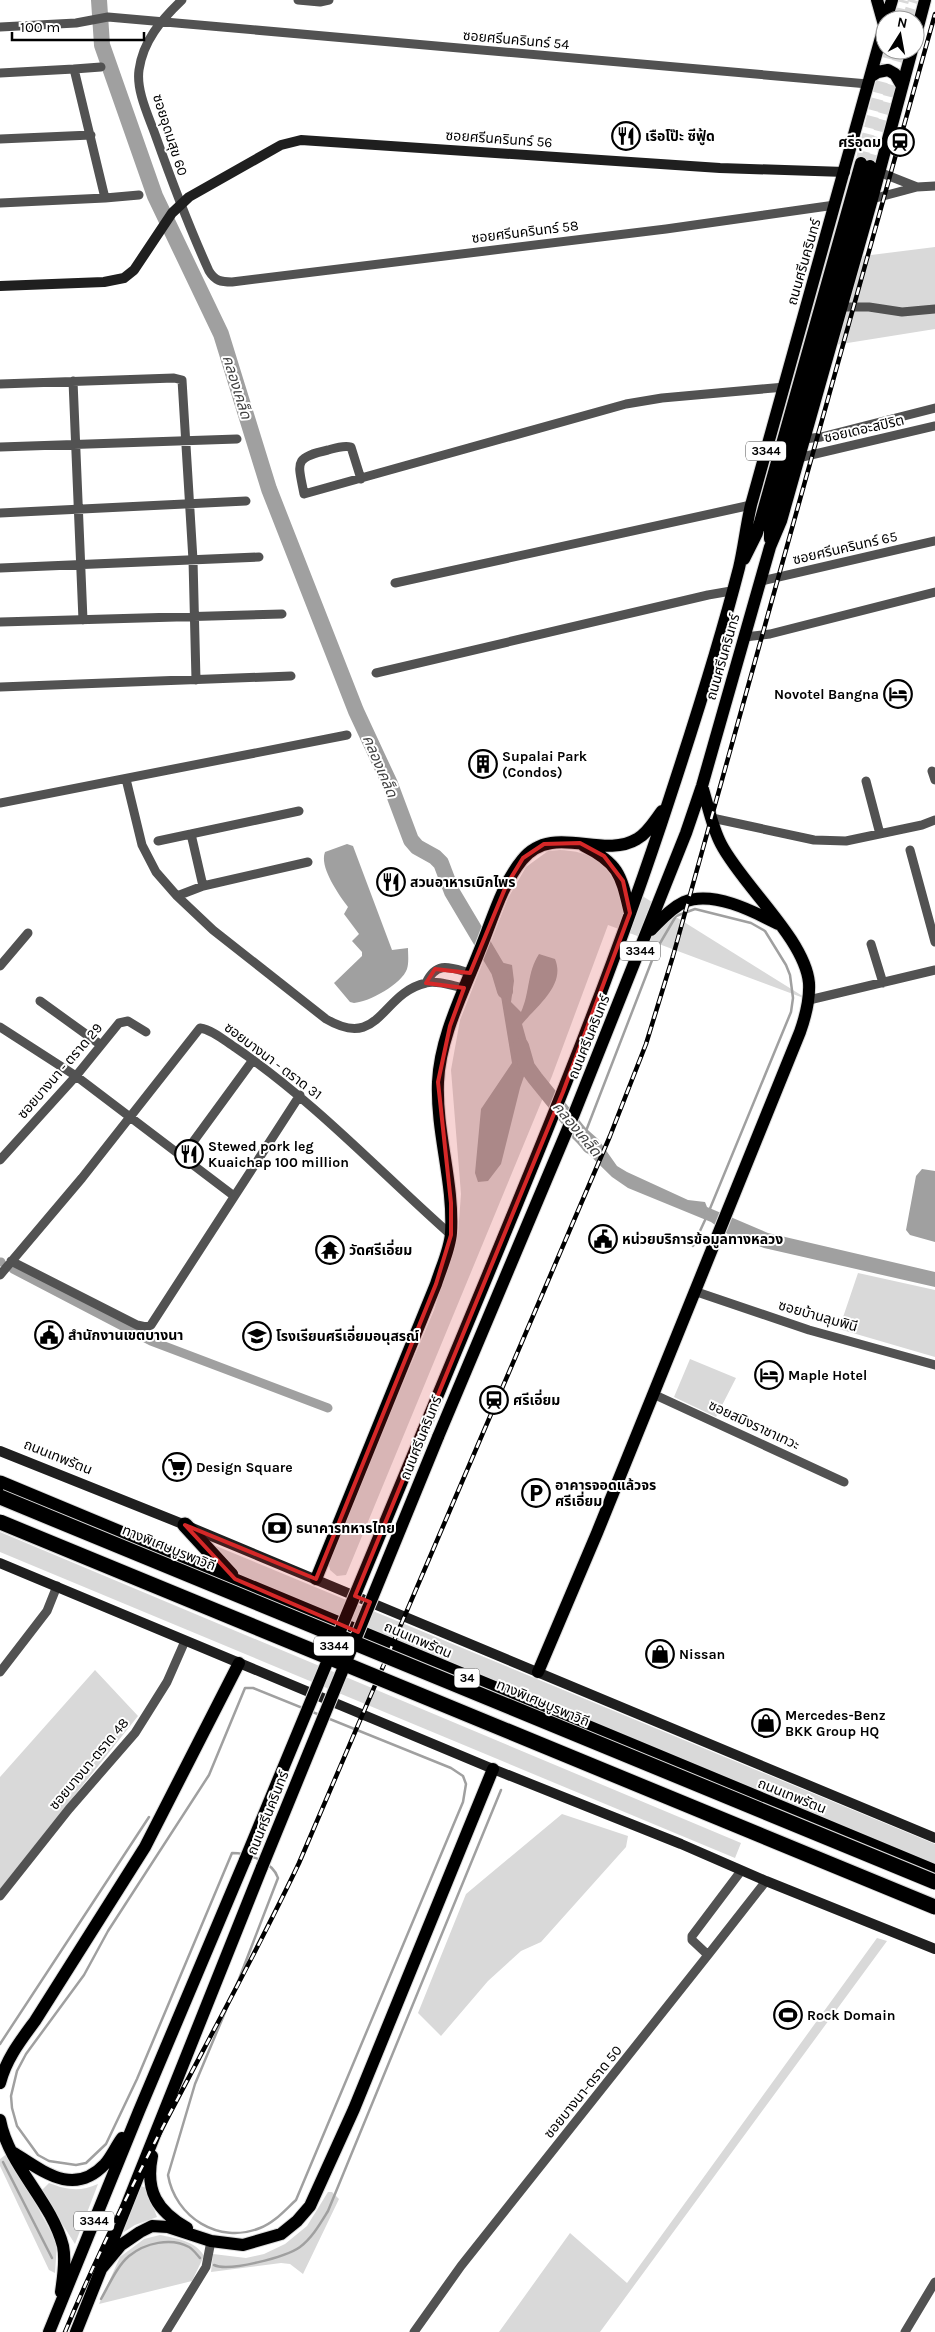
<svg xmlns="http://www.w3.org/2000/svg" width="935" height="2332" viewBox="0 0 935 2332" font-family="Karla,'Noto Sans Thai',sans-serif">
<rect width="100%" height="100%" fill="#fff"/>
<path fill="#d9d9d9" d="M935,247V329L835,345L863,256Z
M560,850C583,851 600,857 612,877L809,1000L608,925L552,1076L346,1575L337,1576L330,1570L328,1560L434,1310L458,1234L461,1194L451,1070L460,1020L508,898L526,867L548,851Z
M858,1273L935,1290V1357L839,1329Z
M690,1359L736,1378L716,1417L674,1397Z
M0,1532L741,1843L735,1858L0,1552Z
M216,1546L935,1844V1866L246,1580L214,1549Z
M95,1670L138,1716L0,1889V1777Z
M562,1814L628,1836L626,1847L541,1942L521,1951L488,1981L441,2036L418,2013L466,1894Z
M877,1938L887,1941L600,2332H499L570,2233L627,2283Z
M8,2153L57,2243L55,2273L49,2270L0,2166V2159Z
M49,2183C67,2190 80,2192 98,2184L75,2244L41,2191Z
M141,2186L146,2188L157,2217L135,2225L124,2232V2228Z
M328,2192H332L339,2199L303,2274L290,2264L281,2263L211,2272L213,2254L246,2258L264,2254L285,2244L307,2226Z
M160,2235C175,2238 196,2241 204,2256L192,2281L99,2304L120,2257L144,2239Z"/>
<path fill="#a0a0a0" d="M347,844L353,846L392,950L408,948C408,954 409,963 407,969C402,984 369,1002 354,1003L350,1002L334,983L362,956V952L352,941L359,934L344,914L348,907C339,895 319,867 325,852Z
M539,954L555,959C566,985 537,1006 522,1024L531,1056L520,1088L501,1164L488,1181L478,1182L475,1173L481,1109L512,1063L498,978L500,962L512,965L514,981L511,1002L521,1012C530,993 527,972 539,954Z
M580,1123L598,1139L617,1166L627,1172L688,1200L705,1202L707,1207L768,1233L935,1272V1287L764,1248L729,1235L711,1222L628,1188L612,1177L572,1138Z
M922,1169L935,1171V1242L910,1235L906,1230L916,1176Z"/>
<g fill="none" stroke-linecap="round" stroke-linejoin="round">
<path stroke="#a0a0a0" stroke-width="2.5" d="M586,1131L656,950L676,916L695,909L751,923L765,931L786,965L790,975L793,998L791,1012L709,1211
M693,1246L706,1218
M245,1688H253L451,1768L463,1776L466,1784L463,1802L296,2200C285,2210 274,2223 260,2228C219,2245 175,2217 168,2175L195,2084L239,1979L278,1878C273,1862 248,1853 232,1853L137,2079L106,2144L86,2163L76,2165L49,2161L38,2155L17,2126L12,2108L11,2096L17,2071L26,2054L84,1975L108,1931L209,1775Z
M0,2044L149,1817
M3,2162L52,2258
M214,2265C229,2272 286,2257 300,2247C312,2238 320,2224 328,2211L501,1790
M101,2299C109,2285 117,2266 129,2256C145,2243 171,2237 189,2247C193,2249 197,2255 200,2258"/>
<path stroke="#a0a0a0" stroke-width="9" d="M0,1262H1
M13,1269L151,1341L328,1408"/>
<path stroke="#a0a0a0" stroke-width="16" d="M99,0L102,45L155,196L221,334L269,489L356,711L390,784L411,840L417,847L435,857L441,863L452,892L499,971L505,991
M521,1046L527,1067L535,1078L590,1146"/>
<path stroke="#d9d9d9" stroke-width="12" stroke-dasharray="12 6" stroke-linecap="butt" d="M898,20L903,0
M908,20L914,0
M861,163L890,50
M870,166L901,50"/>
<defs>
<path id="primary" d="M877,0L884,25
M886,20L892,0
M915,38L925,0
M870,77L878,72L888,70L895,74L902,86
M770,539V519L870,166
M744,559L757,533L861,163
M584,846C620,864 621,876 630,913
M651,930C661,920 671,908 684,902C712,890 753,911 778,924
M423,1431C509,1223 599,1015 669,800C694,724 719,646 739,568C744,547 746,526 751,505L885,23
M438,1437L574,1114L686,833L702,786L770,547L781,521L872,199L912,50
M316,1579L436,1284C441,1268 450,1249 451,1233C454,1182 436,1133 438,1082C440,1037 463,993 479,952C492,921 501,886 522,860C552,822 602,860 637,839C648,833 655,820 662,811
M538,1672L597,1533L800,1032C806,1015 810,1000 809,983C805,939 742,885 721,844C712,827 708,805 702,786
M0,2083C6,2059 21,2040 35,2021L145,1847L239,1663
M0,2120C9,2167 51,2200 63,2246C66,2261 63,2277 61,2292
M14,2153C44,2172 74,2197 105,2164C112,2156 116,2146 122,2138
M152,2156C145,2191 157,2211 187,2228
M102,2268L121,2245L140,2232L152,2226L168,2227L211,2241L243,2245L281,2234L297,2221L310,2206L354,2109L493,1769
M49,2332L139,2111L245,1860
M76,2332L262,1867"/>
<path id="highway" d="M0,1483L935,1872
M185,1525L231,1575"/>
</defs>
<use href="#primary" stroke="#dbdbdb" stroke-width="14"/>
<use href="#highway" stroke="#dbdbdb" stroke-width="17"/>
<path stroke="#525252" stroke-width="9" d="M182,0C161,20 143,41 139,70C136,91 149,117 156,137C172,182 189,227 209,271C215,281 221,282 232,282L666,229L835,205
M298,0L320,2L329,0
M0,27L76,23L108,17L868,84
M74,69L101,67
M0,73L74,69L105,198L0,203
M0,139L91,135
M879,172L917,187
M105,198L139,195
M872,199L917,187L935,186
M842,307H869L902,312L935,309
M73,381L83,620
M0,384L174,378L182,380L193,560L196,680
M804,439L821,437L935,408
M0,447L237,439
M798,458L935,426
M361,479L351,447C343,445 335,448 328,450C293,458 298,462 304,494L626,404L662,398L785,387
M0,513L246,501
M0,568L259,557
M761,581L935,541
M395,583L751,505
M0,622L282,614
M745,637L770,634L935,592
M376,673L708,595L731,591
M0,687L291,676
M932,771L935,780
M126,779L142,845L156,872L177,896L213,930L326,1019C380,1051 381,993 426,983C437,980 453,986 464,988
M866,781L880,834
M0,803L347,735
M712,818L814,840L846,841L922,825L935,820
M191,834L203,886
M158,841L299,811
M910,850L935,942
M177,896L203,886L308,862
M871,944L883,983
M0,966L28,933
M426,983C437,960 451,968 470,973
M809,1000L935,970
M40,1001L101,1045
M0,1027L76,1076L234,1196
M182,1157L253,1060
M0,1160L76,1076L119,1023L128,1021L146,1032
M11,1261L137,1325L146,1327L151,1325L300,1095
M0,1275L82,1178L200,1028C213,1030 225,1041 236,1048C315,1102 380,1172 451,1235
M694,1291L809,1330L935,1365
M653,1394L844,1482
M0,1672L47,1611L57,1586
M0,1896L69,1809L135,1733L167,1682L185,1641
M708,1955L766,1881
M166,2332L206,2267L211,2241
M414,2332L461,2266L708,1955L692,1940V1936L741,1871
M905,2332L935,2282"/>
<path stroke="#1f1f1f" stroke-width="10" d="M0,286L104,282L124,278L134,270L172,213L189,197L281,145L301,140L720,168L845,172
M0,1451L185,1525L935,1838
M0,1563L493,1769L681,1844L766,1881L935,1949"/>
<use href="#primary" stroke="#000" stroke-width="12"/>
<use href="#highway" stroke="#000" stroke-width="15"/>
<defs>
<path id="rail" d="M65,2332C132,2170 224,2021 299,1863L610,1136L646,1044L673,956L935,14"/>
</defs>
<use href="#rail" stroke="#000" stroke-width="4.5"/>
<use href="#rail" stroke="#fff" stroke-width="2.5" stroke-dasharray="8" stroke-linecap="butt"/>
<defs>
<path id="primary-bridge" d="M245,1860L423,1431
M262,1867L438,1437"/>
<path id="highway-bridge" d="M0,1497L935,1882
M0,1522L935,1907"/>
</defs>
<use href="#primary-bridge" stroke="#dbdbdb" stroke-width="14" stroke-linecap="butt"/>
<use href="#highway-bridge" stroke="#dbdbdb" stroke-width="17" stroke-linecap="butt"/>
<use href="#primary-bridge" stroke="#000" stroke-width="12"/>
<use href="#highway-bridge" stroke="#000" stroke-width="15"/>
</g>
<path fill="#d62828" fill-opacity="0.2" stroke="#d62828" stroke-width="4" stroke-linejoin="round" d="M580,843L604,856L623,881L630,913L563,1092L355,1596L370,1602L358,1632L235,1579L185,1525L316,1579L436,1284L451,1235V1203L438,1082L450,1026L464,988L426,983L435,969L470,973L506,886L523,858L544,844Z"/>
<defs>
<symbol id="restaurant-ring" viewBox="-11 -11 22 22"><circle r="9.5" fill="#fff" stroke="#000" stroke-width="1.5"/><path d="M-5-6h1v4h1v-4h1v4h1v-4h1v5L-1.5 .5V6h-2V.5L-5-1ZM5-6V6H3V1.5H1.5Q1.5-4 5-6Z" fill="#000"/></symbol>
<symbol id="station-ring" viewBox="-11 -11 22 22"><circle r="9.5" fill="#fff" stroke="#000" stroke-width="1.5"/><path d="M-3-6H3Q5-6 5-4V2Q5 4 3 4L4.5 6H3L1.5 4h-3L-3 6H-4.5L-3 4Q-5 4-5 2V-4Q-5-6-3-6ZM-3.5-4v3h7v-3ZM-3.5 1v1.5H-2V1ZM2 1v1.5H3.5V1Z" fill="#000"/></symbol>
<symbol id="hotel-ring" viewBox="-11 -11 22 22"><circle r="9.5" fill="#fff" stroke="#000" stroke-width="1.5"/><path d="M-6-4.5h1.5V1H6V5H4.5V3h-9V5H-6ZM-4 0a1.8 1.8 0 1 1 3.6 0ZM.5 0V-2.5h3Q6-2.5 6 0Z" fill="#000"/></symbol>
<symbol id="building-ring" viewBox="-11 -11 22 22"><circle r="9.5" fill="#fff" stroke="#000" stroke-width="1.5"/><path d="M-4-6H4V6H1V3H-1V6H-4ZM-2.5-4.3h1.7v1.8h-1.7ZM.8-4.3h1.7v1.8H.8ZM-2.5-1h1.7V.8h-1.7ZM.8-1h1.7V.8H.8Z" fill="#000"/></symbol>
<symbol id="civic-ring" viewBox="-11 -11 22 22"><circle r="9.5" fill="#fff" stroke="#000" stroke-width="1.5"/><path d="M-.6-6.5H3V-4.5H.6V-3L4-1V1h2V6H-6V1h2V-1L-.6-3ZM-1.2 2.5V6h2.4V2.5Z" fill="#000"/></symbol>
<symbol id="temple-ring" viewBox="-11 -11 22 22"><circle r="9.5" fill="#fff" stroke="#000" stroke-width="1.5"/><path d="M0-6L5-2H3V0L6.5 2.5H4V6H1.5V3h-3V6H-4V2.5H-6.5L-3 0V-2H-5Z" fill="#000"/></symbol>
<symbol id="school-ring" viewBox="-11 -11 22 22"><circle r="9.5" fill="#fff" stroke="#000" stroke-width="1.5"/><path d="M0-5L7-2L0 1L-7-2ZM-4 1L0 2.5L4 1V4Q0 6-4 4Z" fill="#000"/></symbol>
<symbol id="supermarket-ring" viewBox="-11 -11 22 22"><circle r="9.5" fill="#fff" stroke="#000" stroke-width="1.5"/><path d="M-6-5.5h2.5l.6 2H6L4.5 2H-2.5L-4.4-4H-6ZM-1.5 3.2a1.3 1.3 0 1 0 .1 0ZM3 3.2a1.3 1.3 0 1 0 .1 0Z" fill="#000"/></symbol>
<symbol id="parking-ring" viewBox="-11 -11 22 22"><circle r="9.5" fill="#fff" stroke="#000" stroke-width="1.5"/><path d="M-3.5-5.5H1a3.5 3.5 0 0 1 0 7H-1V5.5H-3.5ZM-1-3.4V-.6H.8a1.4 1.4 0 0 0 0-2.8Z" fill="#000"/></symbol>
<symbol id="bank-ring" viewBox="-11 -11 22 22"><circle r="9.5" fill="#fff" stroke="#000" stroke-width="1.5"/><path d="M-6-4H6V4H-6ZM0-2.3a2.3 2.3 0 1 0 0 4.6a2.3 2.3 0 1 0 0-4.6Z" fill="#000"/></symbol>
<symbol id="shop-ring" viewBox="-11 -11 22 22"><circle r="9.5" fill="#fff" stroke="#000" stroke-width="1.5"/><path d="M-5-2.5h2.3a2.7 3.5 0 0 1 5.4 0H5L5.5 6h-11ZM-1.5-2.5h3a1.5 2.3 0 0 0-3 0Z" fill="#000"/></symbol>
<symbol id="stadium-ring" viewBox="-11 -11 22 22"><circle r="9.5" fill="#fff" stroke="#000" stroke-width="1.5"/><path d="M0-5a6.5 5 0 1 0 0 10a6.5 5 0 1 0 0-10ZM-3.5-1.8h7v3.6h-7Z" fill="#000"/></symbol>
</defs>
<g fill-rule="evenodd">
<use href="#restaurant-ring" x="610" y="120" width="32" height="32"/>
<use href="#station-ring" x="884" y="126" width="32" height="32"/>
<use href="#hotel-ring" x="882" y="678" width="32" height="32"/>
<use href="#building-ring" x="467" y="748" width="32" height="32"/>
<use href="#restaurant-ring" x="375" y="866" width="32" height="32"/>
<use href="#restaurant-ring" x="173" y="1138" width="32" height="32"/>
<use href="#civic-ring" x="587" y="1223" width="32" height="32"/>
<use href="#temple-ring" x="314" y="1234" width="32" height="32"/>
<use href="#civic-ring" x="33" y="1319" width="32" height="32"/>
<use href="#school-ring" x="241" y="1320" width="32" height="32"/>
<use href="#hotel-ring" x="753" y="1359" width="32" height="32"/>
<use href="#station-ring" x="478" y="1384" width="32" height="32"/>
<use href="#supermarket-ring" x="161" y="1451" width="32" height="32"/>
<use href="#parking-ring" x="520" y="1477" width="32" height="32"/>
<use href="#bank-ring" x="261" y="1512" width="32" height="32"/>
<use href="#shop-ring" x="644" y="1638" width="32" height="32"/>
<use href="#shop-ring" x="750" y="1707" width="32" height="32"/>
<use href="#stadium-ring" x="772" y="1999" width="32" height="32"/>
</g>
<g text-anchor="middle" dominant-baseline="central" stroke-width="4" stroke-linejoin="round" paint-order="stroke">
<g fill="#fff" stroke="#4c4c4c" stroke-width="1">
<rect x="746" y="441.5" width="40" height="19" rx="4"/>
<rect x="620" y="941.5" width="40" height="19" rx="4"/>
<rect x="314" y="1636.5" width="40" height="19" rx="4"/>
<rect x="454.5" y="1668.5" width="25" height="19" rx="4"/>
<rect x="74" y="2211.5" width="40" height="19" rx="4"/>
</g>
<g font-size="12" font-weight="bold" fill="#000">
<text x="766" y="451">3344</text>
<text x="640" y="951">3344</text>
<text x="334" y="1646">3344</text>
<text x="467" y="1678">34</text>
<text x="94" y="2221">3344</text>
</g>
<g font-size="14" fill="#000" stroke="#fff">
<text transform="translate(516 40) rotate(5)">ซอยศรีนครินทร์ 54</text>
<text transform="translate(170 135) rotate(72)">ซอยอุดมสุข 60</text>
<text transform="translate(499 139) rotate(4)">ซอยศรีนครินทร์ 56</text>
<text transform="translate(525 232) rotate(-7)">ซอยศรีนครินทร์ 58</text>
<text transform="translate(804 262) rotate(-74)">ถนนศรีนครินทร์</text>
<text transform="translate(864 429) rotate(-13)">ซอยเดอะสปิริต</text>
<text transform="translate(845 548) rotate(-13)">ซอยศรีนครินทร์ 65</text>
<text transform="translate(723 657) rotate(-74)">ถนนศรีนครินทร์</text>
<text transform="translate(589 1037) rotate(-68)">ถนนศรีนครินทร์</text>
<text transform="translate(273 1061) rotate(37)">ซอยบางนา - ตราด 31</text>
<text transform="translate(60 1071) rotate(-49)">ซอยบางนา - ตราด 29</text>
<text transform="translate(818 1316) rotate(16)">ซอยบ้านลุมพินี</text>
<text transform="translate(754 1425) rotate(25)">ซอยสมิงราชาเทวะ</text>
<text transform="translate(421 1438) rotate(-68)">ถนนศรีนครินทร์</text>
<text transform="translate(58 1457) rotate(22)">ถนนเทพรัตน</text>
<text transform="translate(169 1548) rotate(22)">ทางพิเศษบูรพาวิถี</text>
<text transform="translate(418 1640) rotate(23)">ถนนเทพรัตน</text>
<text transform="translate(543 1703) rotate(23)">ทางพิเศษบูรพาวิถี</text>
<text transform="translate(89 1764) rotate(-50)">ซอยบางนา-ตราด 48</text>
<text transform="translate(792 1796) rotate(22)">ถนนเทพรัตน</text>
<text transform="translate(268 1813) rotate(-68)">ถนนศรีนครินทร์</text>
<text transform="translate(583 2092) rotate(-51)">ซอยบางนา-ตราด 50</text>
</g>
<g font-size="14" font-weight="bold" fill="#000" stroke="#fff" text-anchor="start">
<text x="645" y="136">เรือโป๊ะ ซีฟู้ด</text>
<text x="881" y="142" text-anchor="end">ศรีอุดม</text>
<text x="879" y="694" text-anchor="end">Novotel Bangna</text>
<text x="502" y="756">Supalai Park<tspan x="502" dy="16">(Condos)</tspan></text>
<text x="410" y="882">สวนอาหารเบิกไพร</text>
<text x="208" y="1146">Stewed pork leg<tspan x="208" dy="16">Kuaichap 100 million</tspan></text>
<text x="622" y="1239">หน่วยบริการข้อมูลทางหลวง</text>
<text x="349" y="1250">วัดศรีเอี่ยม</text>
<text x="68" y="1335">สำนักงานเขตบางนา</text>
<text x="276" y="1336">โรงเรียนศรีเอี่ยมอนุสรณ์</text>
<text x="788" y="1375">Maple Hotel</text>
<text x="513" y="1400">ศรีเอี่ยม</text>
<text x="196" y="1467">Design Square</text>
<text x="555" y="1485">อาคารจอดแล้วจร<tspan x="555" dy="16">ศรีเอี่ยม</tspan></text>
<text x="296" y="1528">ธนาคารทหารไทย</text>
<text x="679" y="1654">Nissan</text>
<text x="785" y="1715">Mercedes-Benz<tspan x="785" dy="16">BKK Group HQ</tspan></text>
<text x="807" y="2015">Rock Domain</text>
</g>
<g font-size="15" font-style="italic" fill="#414141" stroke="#fff">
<text transform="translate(237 387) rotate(73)">คลองเคล็ด</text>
<text transform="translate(380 766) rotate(67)">คลองเคล็ด</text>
<text transform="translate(577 1129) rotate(50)">คลองเคล็ด</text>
</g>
</g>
<g transform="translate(900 35) rotate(11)"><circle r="24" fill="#ffffff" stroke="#999999"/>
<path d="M0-4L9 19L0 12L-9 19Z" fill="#000000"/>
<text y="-8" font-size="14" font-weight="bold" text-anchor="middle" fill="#000000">N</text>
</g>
<path d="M12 32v8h132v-8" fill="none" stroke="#000000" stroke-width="2.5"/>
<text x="20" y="32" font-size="15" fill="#000000" stroke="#ffffff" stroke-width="4" paint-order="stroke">100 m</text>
</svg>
